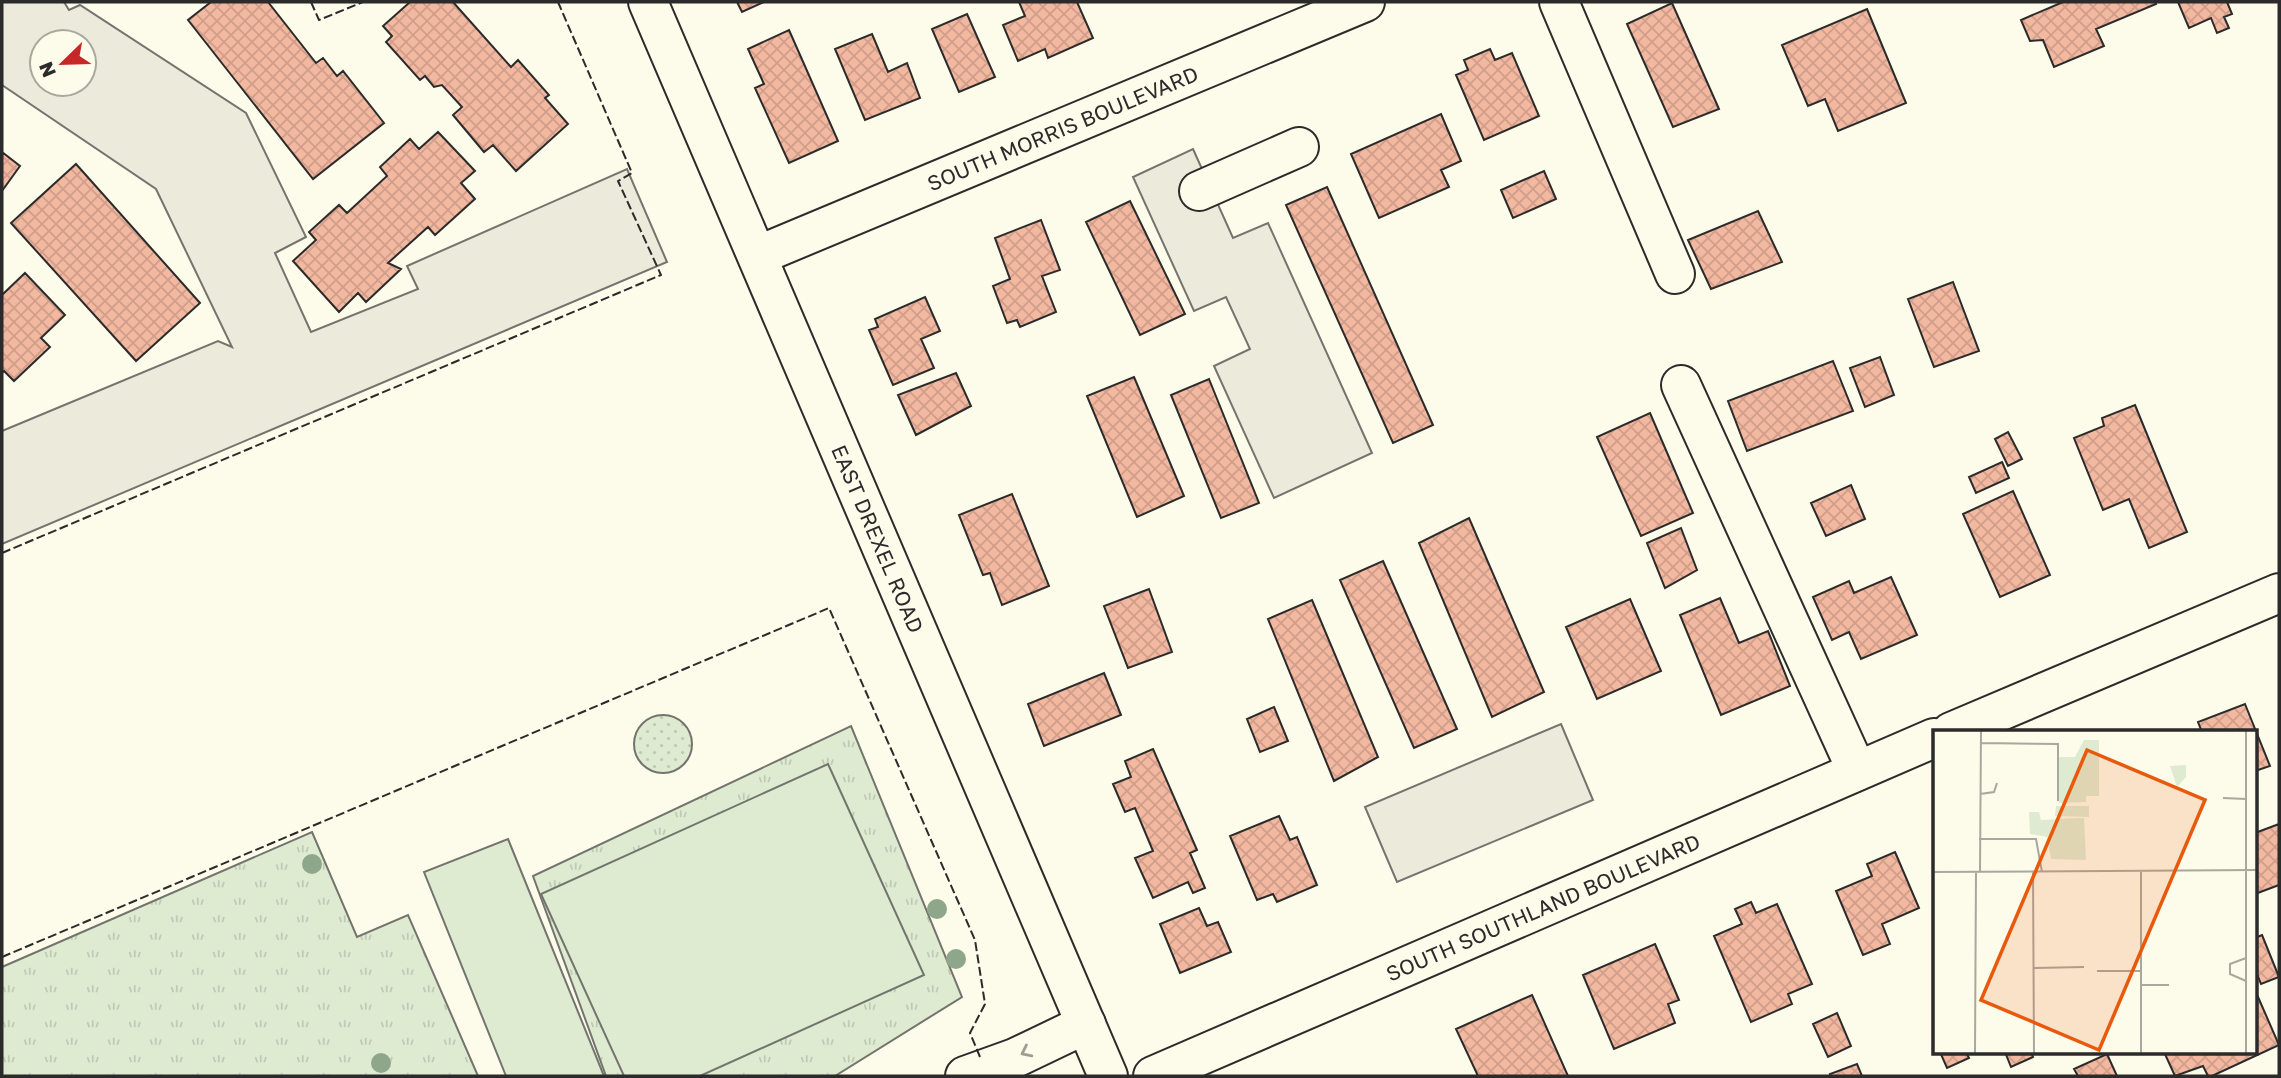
<svg xmlns="http://www.w3.org/2000/svg" width="2281" height="1078" viewBox="0 0 2281 1078" font-family="'Golos Text',sans-serif">
<defs>
<pattern id="grass-tufts" width="24" height="20" patternUnits="userSpaceOnUse" patternTransform="scale(1.75)"><rect width="24" height="20" fill="#deebd1"/><path d="M3 7l-1-3M5 7V3M7 7l1-3M15 17l-1-3M17 17v-4M19 17l1-3" fill="none" stroke="#bfcab4"/></pattern>
<pattern id="park-dots" width="8" height="8" patternUnits="userSpaceOnUse" patternTransform="scale(1.75)"><rect width="8" height="8" fill="#deebd1"/><path d="M2 2h.1M6 6h.1" fill="none" stroke="#bfcab4" stroke-width="1.8" stroke-linecap="round"/></pattern>
<pattern id="building-cross-hatch" width="8" height="8" patternUnits="userSpaceOnUse" patternTransform="scale(1.75)"><rect width="8" height="8" fill="#f2b8a0"/><path d="M0 0l8 8M0 8l8-8" fill="none" stroke="#d09e8a"/></pattern>
</defs>
<rect width="100%" height="100%" fill="#fdfbea"/>
<path fill="url(#grass-tufts)" stroke="#74746e" stroke-width="2" d="M851,726L962,997L835,1076H606L533,876Z
M312,832L357,937L408,915L478,1076H2V967Z"/>
<path fill="url(#park-dots)" stroke="#74746e" stroke-width="2" d="M634 744a29 29 0 1 1 58 0a29 29 0 1 1-58 0Z"/>
<path fill="#deebd1" stroke="#74746e" stroke-width="2" d="M828,764L924,975L700,1076H624L541,894Z
M508,839L604,1076H506L424,872Z"/>
<path fill="#eceadb" stroke="#74746e" stroke-width="2" fill-rule="evenodd" d="M2,2H64L69,10L80,5L246,113L306,237L275,253L311,332L418,289L407,266L627,169L667,262L2,544V431L218,341L232,347L156,189L2,85ZM84,42V84H42V42Z
M1193,149L1233,238L1268,223L1372,453L1274,498L1214,366L1250,349L1226,297L1194,311L1133,177Z
M1561,724L1593,800L1397,882L1365,807Z"/>
<path fill="url(#building-cross-hatch)" stroke="#2b2b2b" stroke-width="2" d="M211,2H268L316,63L323,58L337,76L343,71L384,123L313,179L188,20Z
M410,2H453L511,67L518,60L549,95L545,98L568,124L516,171L493,145L484,152L453,115L462,107L442,85L434,87L425,76L420,80L386,42L392,36L383,26Z
M737,2H764L742,12Z
M1019,2H1077L1093,38L1048,58L1045,49L1018,61L1003,25L1025,16Z
M2063,2H2155L2156,4L2096,29L2104,46L2054,67L2043,40L2030,41L2021,20Z
M2178,2H2227L2232,14L2224,17L2229,28L2217,33L2211,18L2189,28Z
M1672,3L1719,109L1673,127L1627,24Z
M1867,9L1906,103L1838,131L1825,99L1808,106L1782,45Z
M967,14L995,77L959,92L932,29Z
M789,30L838,141L789,163L755,88L764,84L748,49Z
M872,34L888,72L907,63L920,98L865,120L835,49Z
M1490,49L1495,60L1512,53L1539,116L1484,140L1456,75L1468,70L1464,60Z
M1441,114L1461,161L1441,170L1449,187L1379,218L1351,154Z
M438,132L475,171L461,183L475,199L435,235L428,227L388,263L401,269L366,302L358,293L339,312L293,261L316,240L309,232L339,205L347,213L387,176L380,167L410,139L419,149Z
M2,152L20,166L2,191Z
M76,164L200,303L136,361L11,223Z
M1544,171L1556,199L1513,218L1501,190Z
M1327,187L1433,425L1393,443L1286,205Z
M1130,201L1185,314L1140,335L1086,222Z
M1758,211L1782,262L1711,289L1688,240Z
M1041,220L1060,270L1042,276L1056,312L1020,327L1017,320L1007,323L993,286L1010,279L995,238Z
M25,273L65,315L41,338L50,347L14,381L4,371L2,373V295Z
M1953,282L1979,351L1934,367L1908,299Z
M925,297L940,331L921,339L934,368L893,385L869,330L878,327L875,319Z
M1880,357L1894,395L1865,407L1850,368Z
M1833,361L1853,411L1747,451L1728,401Z
M956,373L971,406L916,435L898,395Z
M1134,377L1184,496L1137,517L1087,396Z
M1209,379L1259,503L1221,518L1171,395Z
M2135,405L2187,532L2149,548L2129,499L2103,510L2074,438L2104,426L2102,418Z
M1650,413L1693,513L1641,536L1597,437Z
M2008,432L2022,459L2008,466L1995,439Z
M2002,462L2009,478L1976,493L1969,477Z
M1851,485L1865,519L1826,536L1811,503Z
M2013,491L2050,575L2000,597L1963,514Z
M1012,494L1049,586L1002,605L990,573L983,575L959,515Z
M1469,518L1544,692L1492,717L1419,543Z
M1681,528L1697,570L1665,588L1647,543Z
M1383,561L1457,729L1414,748L1340,580Z
M1891,577L1917,635L1861,659L1849,632L1832,640L1813,597L1849,581L1854,593Z
M1149,589L1172,652L1128,668L1104,606Z
M1720,598L1739,643L1768,631L1790,686L1721,715L1680,615Z
M1630,599L1661,671L1597,699L1566,627Z
M1312,600L1378,757L1334,781L1268,619Z
M1104,673L1121,715L1044,746L1028,704Z
M2245,704L2270,766L2255,771V732H2202L2198,722Z
M1274,707L1288,741L1260,752L1247,719Z
M1153,749L1197,850L1190,853L1205,888L1193,893L1188,882L1153,898L1135,858L1153,851L1135,808L1125,812L1113,784L1131,777L1125,761Z
M1279,816L1290,840L1297,837L1317,885L1277,902L1273,894L1257,900L1230,836Z
M2279,824V885L2255,894V833Z
M1895,852L1919,908L1882,924L1890,944L1863,955L1836,891L1872,876L1867,864Z
M1751,902L1756,913L1777,904L1812,984L1788,994L1792,1004L1751,1022L1714,936L1742,924L1735,909Z
M1199,908L1207,926L1218,922L1231,952L1180,973L1160,924Z
M2262,935L2279,977L2261,984L2255,969V938Z
M1655,944L1679,1000L1668,1004L1675,1023L1614,1049L1583,975Z
M2255,990L2279,1045L2212,1076H2208L2203,1066L2175,1076L2164,1052H2255Z
M1532,995L1568,1076H1478L1456,1029Z
M1837,1013L1851,1046L1828,1057L1813,1024Z
M1940,1052H1966L1969,1058L1947,1068Z
M2005,1052H2031L2033,1057L2011,1067Z
M2107,1054L2117,1076H2078L2074,1069Z
M1857,1064L1862,1076H1831L1830,1074Z"/>
<g fill="none" stroke-linecap="round" stroke-linejoin="round">
<defs>
<g id="minor">
<path id="s1" d="M648,2L1108,1076"/>
<path d="M1559,2L1675,274"/>
<path d="M1199,191L1299,147"/>
<path id="s2" d="M759,255L1365,2"/>
<path d="M1681,385L1857,771"/>
<path d="M1951,732L2279,593"/>
<path d="M965,1076L1015,1058L1086,1024"/>
<path id="s3" d="M1153,1076L1934,738"/>
</g>
</defs>
<use href="#minor" stroke="#2b2b2b" stroke-width="42"/>
<use href="#minor" stroke="#fdfbea" stroke-width="38"/>
<path stroke="#2b2b2b" stroke-width="2" stroke-dasharray="9 3.5" stroke-linecap="butt" d="M311,2L319,20L363,2
M2,553L661,275L618,181L632,173L558,2
M2,957L829,608L975,940L985,1004L970,1033L980,1057"/>
</g>
<g fill="#8ea78a">
<circle cx="312" cy="864" r="10"/>
<circle cx="937" cy="909" r="10"/>
<circle cx="956" cy="959" r="10"/>
<circle cx="381" cy="1063" r="10"/>
</g>
<defs><path id="oneway-chevron" d="M-2-3.5L2.5 0L-2 3.5" fill="none" stroke-width="1.6" stroke-linecap="round" stroke-linejoin="round" transform="scale(1.75)"/></defs>
<use stroke="#9e9d94" href="#oneway-chevron" transform="translate(1026 1052) rotate(154)"/>
<g text-anchor="middle" dominant-baseline="central" stroke-width="5" stroke-linejoin="round" paint-order="stroke">
<g font-size="21" fill="#2b2b2b" stroke="#fdfbea">
<text stroke="none"><textPath href="#s2" startOffset="329">SOUTH MORRIS BOULEVARD</textPath></text>
<text stroke="none"><textPath href="#s1" startOffset="584">EAST DREXEL ROAD</textPath></text>
<text stroke="none"><textPath href="#s3" startOffset="425">SOUTH SOUTHLAND BOULEVARD</textPath></text>
</g>
</g>
<g transform="translate(1933 730)">
<rect width="324" height="324" fill="#fdfbea"/>
<path d="M151,10H166V66H153V72L126,73V27H142ZM96,82H106L108,90L151,88L153,130L118,129L114,107L97,104Z" fill="#deebd1"/>
<path d="M253,35V47L244,57L237,36Z" fill="#deebd1"/>
<path d="M123,76H156V87L122,86ZM149,88L150,126H122L121,89Z" fill="#deebd1"/>
<path fill="none" stroke="#a9a89e" stroke-width="2" d="M48,13L125,14V71M47,64L61,62L64,53M290,68L313,69M46,109H103L109,142M47,141L48,1M0,142L324,140M100,142L101,323M101,238L151,237M164,241H208M313,251L297,244V234L313,228M208,255H236M42,323L43,141M208,323V142M313,323V1"/>
<path fill="#e8590c" fill-opacity="0.15" stroke="#e8590c" stroke-width="3.5" d="M154,20L272,70L166,320L48,270Z"/>
<rect width="324" height="324" fill="none" stroke="#2b2b2b" stroke-width="3.5"/>
</g>
<rect width="2281" height="1078" fill="none" stroke="#2b2b2b" stroke-width="7"/>
<g transform="translate(63 63) rotate(247)"><circle r="33" fill="#fdfbea" stroke="#a9a89e" stroke-width="2"/>
<path d="M0-5L12 26L0 18L-12 26Z" fill="#c62828"/>
<text y="-10" font-size="19" font-weight="bold" text-anchor="middle" fill="#2b2b2b">N</text>
</g>
</svg>
